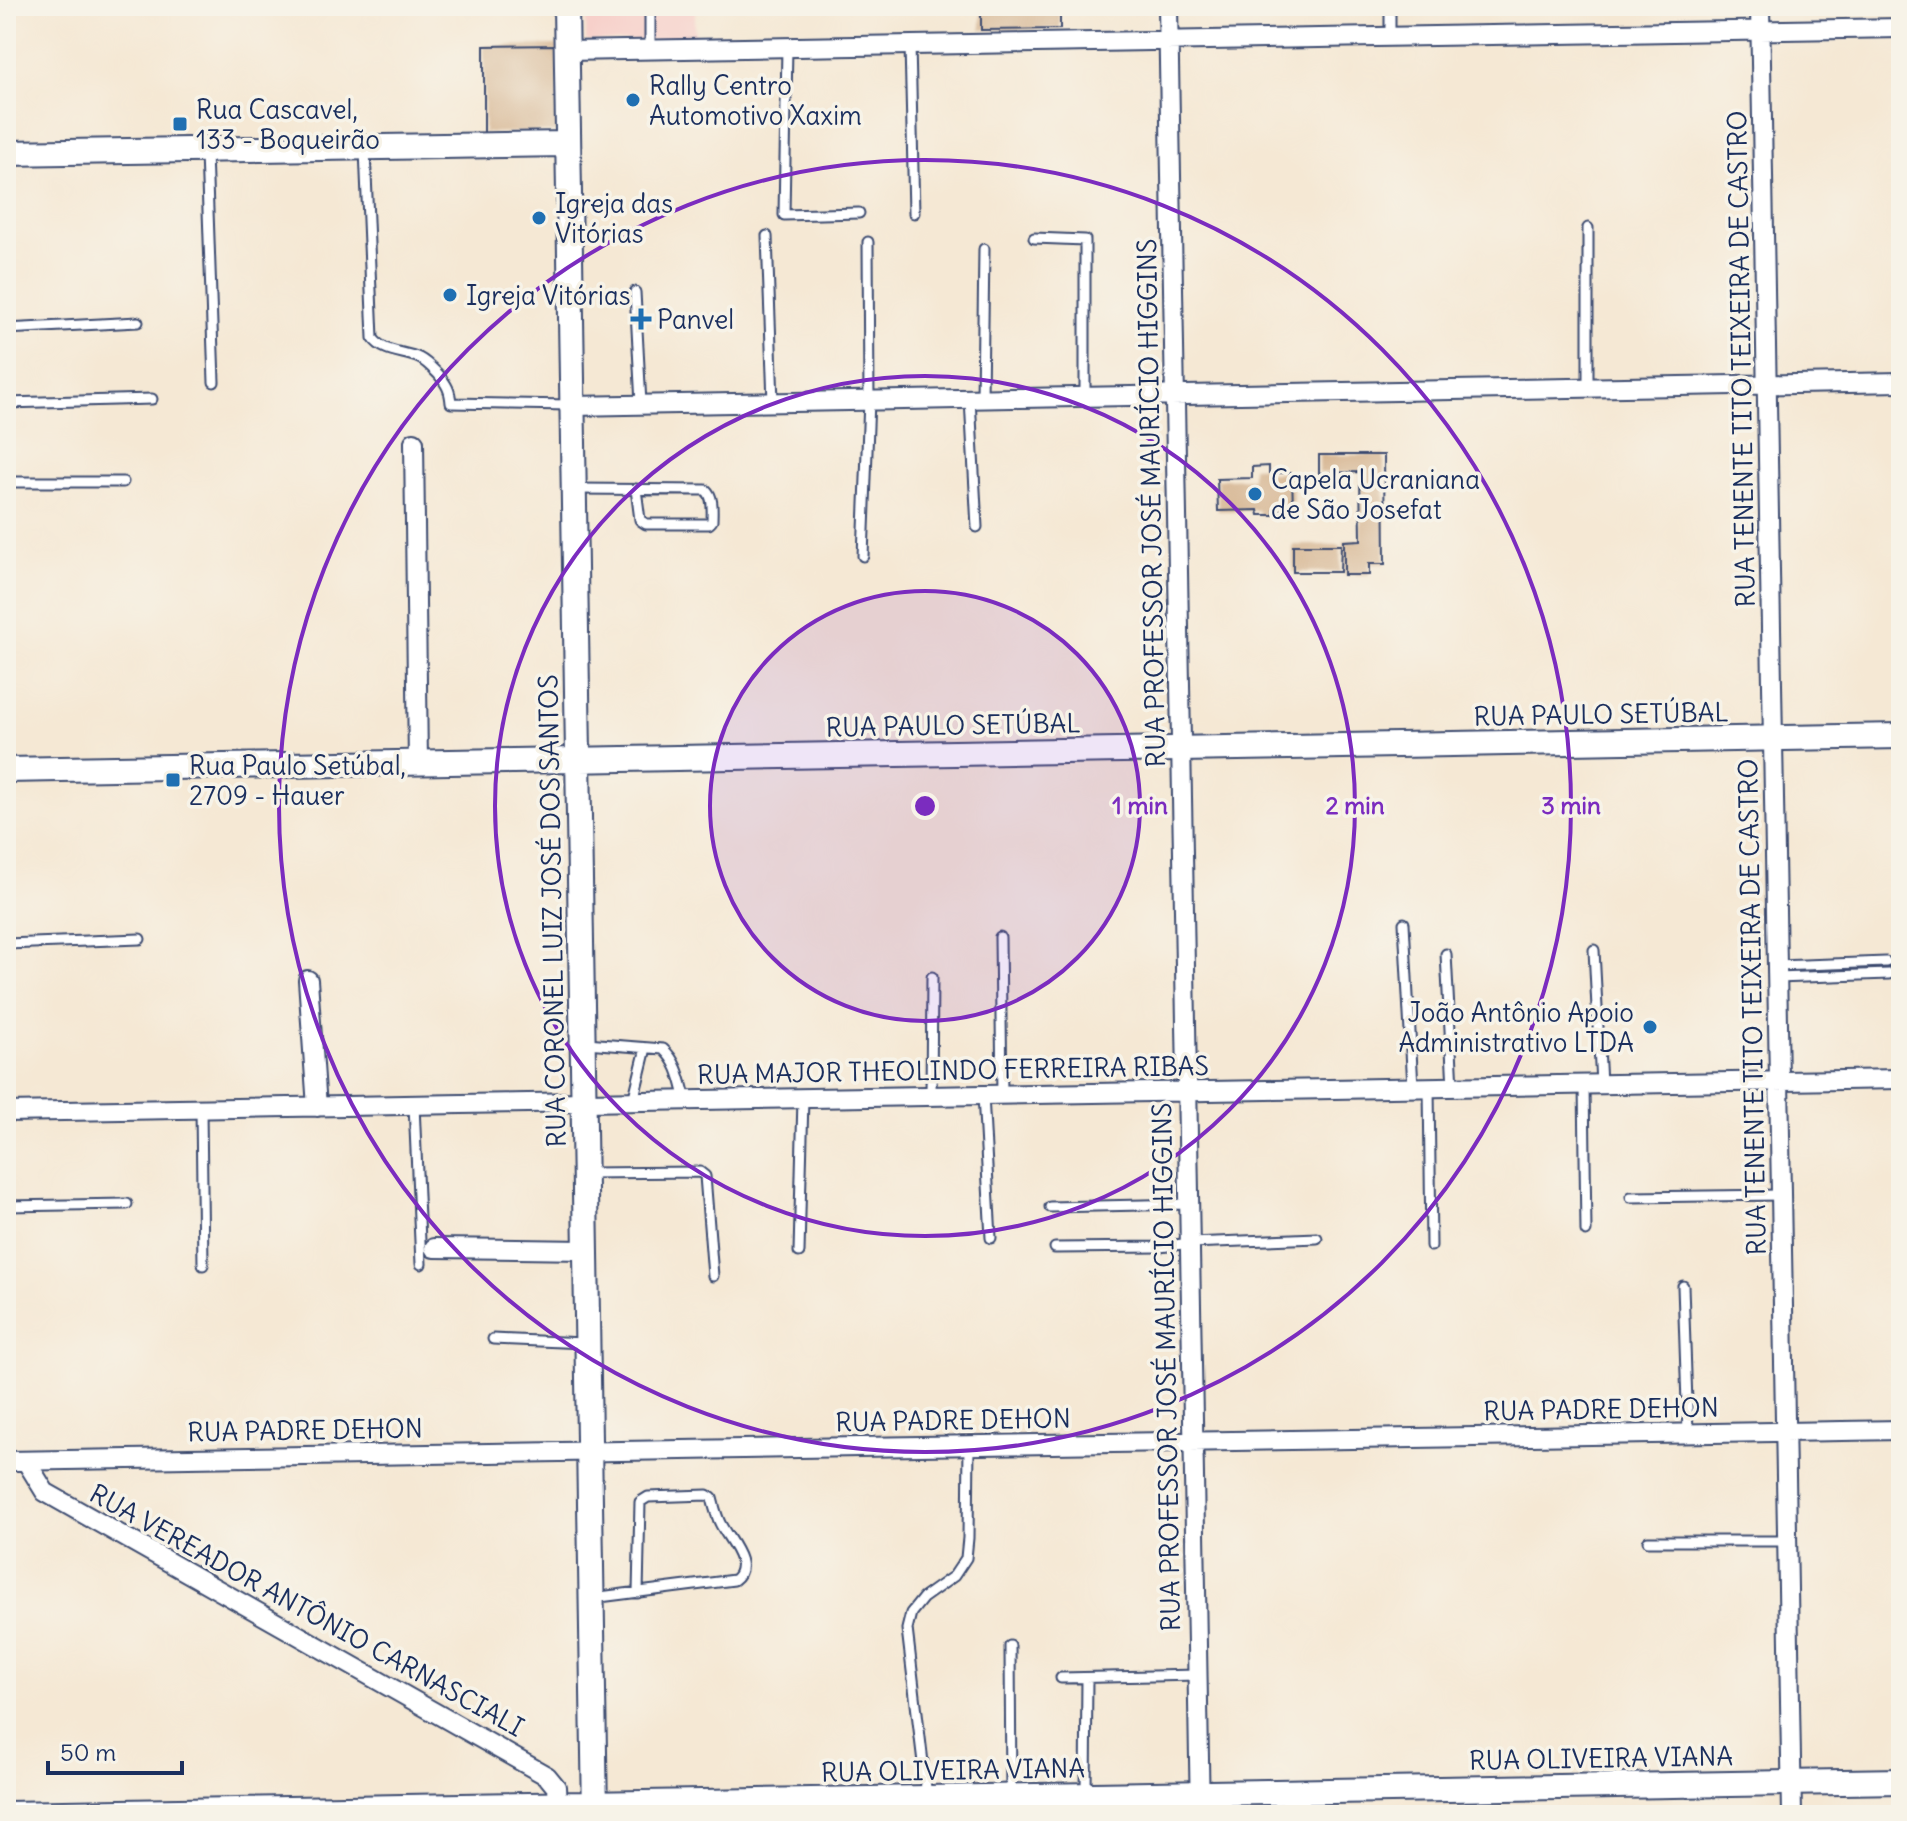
<svg xmlns="http://www.w3.org/2000/svg" width="1907" height="1821" viewBox="0 0 1907 1821" font-family="Delius,sans-serif">
<rect width="100%" height="100%" fill="#f7f3e8"/>
<filter id="ink" filterUnits="userSpaceOnUse"><feTurbulence type="fractalNoise" baseFrequency=".0125" numOctaves="2"/><feDisplacementMap in="SourceGraphic" scale="16" xChannelSelector="R" yChannelSelector="G"/><feConvolveMatrix kernelMatrix="1 2 1 2 8 2 1 2 1" color-interpolation-filters="sRGB"/></filter>
<filter id="wash" filterUnits="userSpaceOnUse"><feTurbulence type="fractalNoise" baseFrequency=".006" numOctaves="4" result="noise"/><feDisplacementMap in="SourceGraphic" scale="32" xChannelSelector="R" yChannelSelector="G"/><feGaussianBlur stdDeviation="1.8" result="paint"/><feColorMatrix in="noise" values="0 0 0 0 0 0 0 0 0 0 0 0 0 0 0 0 0 1.4 0 .05"/><feComposite in="paint" operator="in"/></filter>
<g filter="url(#wash)">
<rect width="100%" height="100%" fill="#f5e8d4"/>
<path fill="#f7d0ca" d="M586,6H695V40L586,41Z"/>
<g id="blocks">
<path fill="#d6b592" d="M981,6H1060V29L981,30Z
M558,45L559,132L484,133V46Z
M1319,455H1384L1385,564H1369V575H1344V541L1361,540L1360,472L1319,473Z
M1269,466V473H1292L1293,510H1274V515H1259L1258,510L1218,511L1217,479L1252,478V467Z
M1293,545H1341L1340,572H1293Z"/>
</g>
</g>
<g filter="url(#ink)">
<use href="#blocks" fill-opacity="0" stroke="#3c4b70" stroke-width="2"/>
<g fill="none" stroke-linecap="round" stroke-linejoin="round">
<defs>
<path id="lane" d="M650,6V49
M1390,6V37
M910,45L914,213
M787,47L784,215L859,213
M365,150L373,338C383,353 404,351 419,358C427,362 433,369 439,375C447,385 450,390 451,403L570,405
M206,153L214,382
M1588,228V388
M767,236L773,402
M1034,238L1085,240V396
M635,292L641,404
M6,329L138,322
M982,398L984,249
M970,399L977,527
M6,403L152,399
M6,482H123
M577,489L706,490C714,497 712,512 712,521L709,524H646L640,520L636,489
M863,556L869,400L868,242
M1404,923L1413,1087
M1000,937L1002,1095
M6,944L140,939
M1594,950L1601,1084
M1446,954L1453,1087
M1777,966L1886,962
M1777,978L1889,974
M586,1043L663,1049C678,1062 681,1082 686,1100
M1584,1085L1586,1231
M1429,1087L1431,1246
M983,1095L991,1238
M931,1096L932,977
M633,1101L646,1048
M414,1105L421,1264
M201,1109L203,1265
M586,1173L700,1172L705,1176L713,1276
M1631,1197L1781,1195
M6,1206L127,1204
M1050,1207L1190,1204
M1055,1248L1160,1247L1190,1243L1317,1238
M799,1252L803,1098
M1683,1286L1688,1433
M493,1339L584,1343
M1648,1541H1787
M592,1598L734,1580C754,1565 728,1540 720,1523C716,1515 714,1506 712,1498L707,1495L648,1497L640,1502L638,1593
M1010,1646L1011,1796
M1061,1678L1198,1675
M1086,1792L1087,1678
M927,1796L907,1629L911,1613L923,1598L954,1576L966,1558L968,1538L969,1445"/>
<path id="street" d="M1168,6L1200,1815
M1760,6L1792,1815
M566,51L1901,28
M572,406L1901,382
M414,442L418,763
M308,980L317,1107
M6,1112L1901,1079
M434,1248L586,1250
M6,1461L1901,1430
M26,1461L45,1492L547,1776L556,1787L557,1804"/>
<path id="secondary" d="M566,6L595,1815
M6,153L568,144
M6,770L1901,736
M6,1814L1901,1781"/>
</defs>
<use href="#lane" stroke="#3c4b70" stroke-width="13"/>
<use href="#street" stroke="#3c4b70" stroke-width="22"/>
<use href="#secondary" stroke="#3c4b70" stroke-width="28"/>
<use href="#lane" stroke="#fff" stroke-width="9"/>
<use href="#street" stroke="#fff" stroke-width="18"/>
<use href="#secondary" stroke="#fff" stroke-width="24"/>
</g>
</g>
<circle cx="925" cy="806" r="215" fill="#7b2cbf" fill-opacity=".12"/>
<g fill="none" stroke="#7b2cbf" stroke-width="4">
<circle cx="925" cy="806" r="215"/>
<circle cx="925" cy="806" r="430"/>
<circle cx="925" cy="806" r="646"/>
</g>
<g fill="#1f6fb2" stroke="#f7f3e8" stroke-width="3">
<circle cx="633" cy="100" r="8"/>
<rect x="172" y="116" width="16" height="16" rx="4"/>
<circle cx="539" cy="218" r="8"/>
<circle cx="450" cy="295" r="8"/>
<path d="M637 307h8v8h8v8h-8v8h-8v-8h-8v-8h8z"/>
<circle cx="1255" cy="494" r="8"/>
<rect x="165" y="772" width="16" height="16" rx="4"/>
<circle cx="1650" cy="1027" r="8"/>
</g>
<g text-anchor="middle" dominant-baseline="central" stroke-width="7" stroke-linejoin="round" paint-order="stroke">
<g font-size="26" fill="#1b2f5e" stroke="#f7f3e8" text-anchor="start">
<text x="649" y="85">Rally Centro<tspan x="649" dy="30">Automotivo Xaxim</tspan></text>
<text x="196" y="109">Rua Cascavel,<tspan x="196" dy="30">133 - Boqueirão</tspan></text>
<text x="555" y="203">Igreja das<tspan x="555" dy="30">Vitórias</tspan></text>
<text x="466" y="295">Igreja Vitórias</text>
<text x="657" y="319">Panvel</text>
<text x="1271" y="479">Capela Ucraniana<tspan x="1271" dy="30">de São Josefat</tspan></text>
<text x="189" y="765">Rua Paulo Setúbal,<tspan x="189" dy="30">2709 - Hauer</tspan></text>
<text x="1634" y="1012" text-anchor="end">João Antônio Apoio<tspan x="1634" dy="30">Administrativo LTDA</tspan></text>
</g>
<g font-size="26" fill="#1b2f5e" stroke="#f7f3e8">
<text transform="translate(1741 359) rotate(-91)">RUA TENENTE TITO TEIXEIRA DE CASTRO</text>
<text transform="translate(1151 503) rotate(-91)">RUA PROFESSOR JOSÉ MAURÍCIO HIGGINS</text>
<text transform="translate(1601 714) rotate(-1)">RUA PAULO SETÚBAL</text>
<text transform="translate(953 725) rotate(-1)">RUA PAULO SETÚBAL</text>
<text transform="translate(552 911) rotate(-91)">RUA CORONEL LUIZ JOSÉ DOS SANTOS</text>
<text transform="translate(1752 1007) rotate(-91)">RUA TENENTE TITO TEIXEIRA DE CASTRO</text>
<text transform="translate(953 1070) rotate(-1)">RUA MAJOR THEOLINDO FERREIRA RIBAS</text>
<text transform="translate(1166 1367) rotate(-91)">RUA PROFESSOR JOSÉ MAURÍCIO HIGGINS</text>
<text transform="translate(1601 1409) rotate(-1)">RUA PADRE DEHON</text>
<text transform="translate(953 1420) rotate(-1)">RUA PADRE DEHON</text>
<text transform="translate(305 1430) rotate(-1)">RUA PADRE DEHON</text>
<text transform="translate(307 1610) rotate(29)">RUA VEREADOR ANTÔNIO CARNASCIALI</text>
<text transform="translate(1601 1758) rotate(-1)">RUA OLIVEIRA VIANA</text>
<text transform="translate(953 1770) rotate(-1)">RUA OLIVEIRA VIANA</text>
</g>
</g>
<circle cx="925" cy="806" r="12" fill="#7b2cbf" stroke="#f7f3e8" stroke-width="4"/>
<g font-size="24" text-anchor="middle" font-weight="bold" fill="#7b2cbf" stroke="#f7f3e8" stroke-width="7" stroke-linejoin="round" paint-order="stroke">
<text x="1140" y="814">1 min</text>
<text x="1355" y="814">2 min</text>
<text x="1571" y="814">3 min</text>
</g>
<rect width="1907" height="1821" fill="none" stroke="#f7f3e8" stroke-width="32"/>
<path d="M48 1761v12h134v-12" fill="none" stroke="#1b2f5e" stroke-width="4"/>
<text x="60" y="1761" font-size="24" fill="#1b2f5e" stroke="#f7f3e8" stroke-width="6" paint-order="stroke">50 m</text>
</svg>
